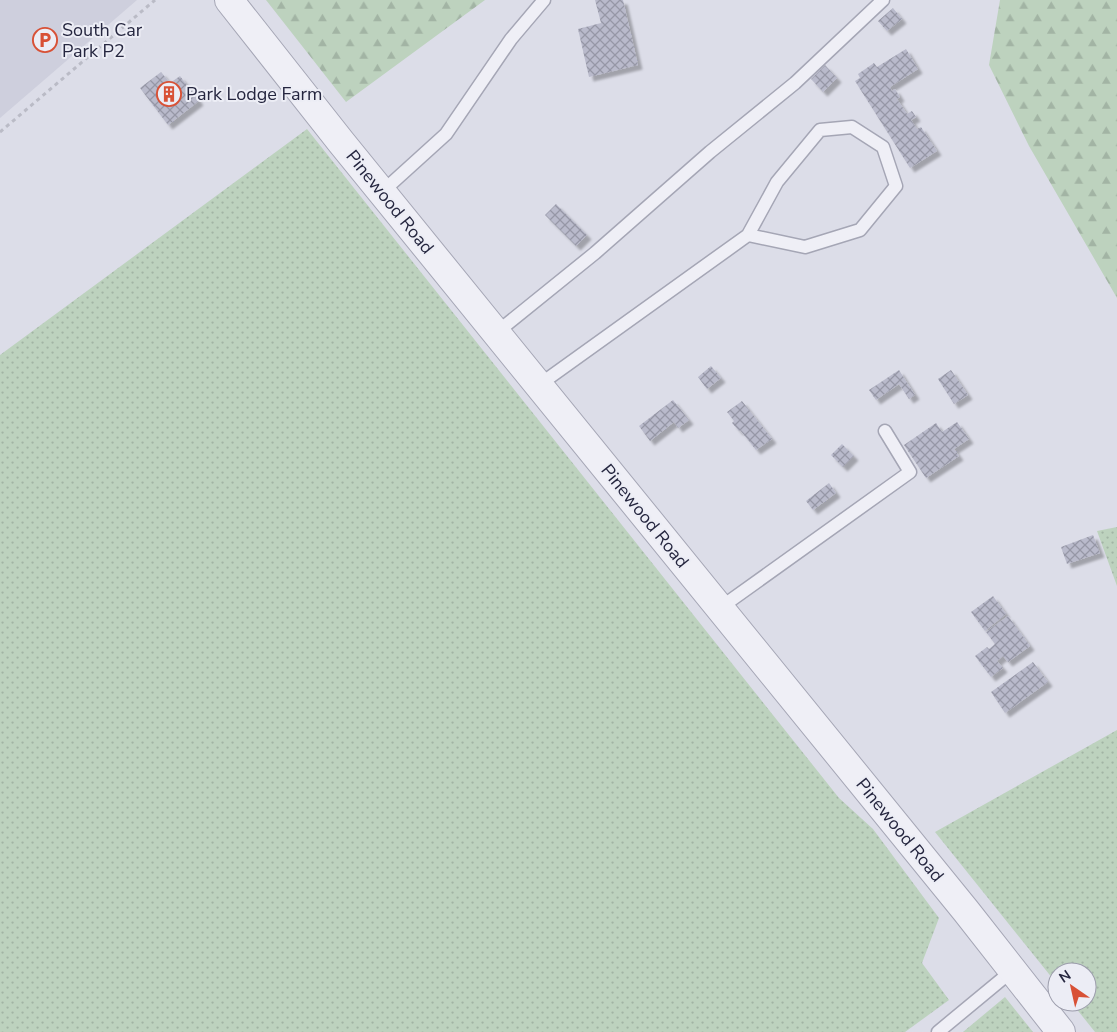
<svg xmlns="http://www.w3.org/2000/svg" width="1117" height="1032" viewBox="0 0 1117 1032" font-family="'Nunito Sans',sans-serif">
<defs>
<pattern id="grass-dots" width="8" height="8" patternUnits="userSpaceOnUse" patternTransform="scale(1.25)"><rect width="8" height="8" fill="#bdd2be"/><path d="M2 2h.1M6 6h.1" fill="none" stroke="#a2b4a4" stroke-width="1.8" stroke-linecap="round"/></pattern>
<pattern id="forest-firs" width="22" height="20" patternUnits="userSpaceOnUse" patternTransform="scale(1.25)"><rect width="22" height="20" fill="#bdd2be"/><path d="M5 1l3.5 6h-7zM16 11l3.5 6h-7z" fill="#a2b4a4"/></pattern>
<pattern id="building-cross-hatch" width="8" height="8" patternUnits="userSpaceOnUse" patternTransform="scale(1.25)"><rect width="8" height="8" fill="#b9bacb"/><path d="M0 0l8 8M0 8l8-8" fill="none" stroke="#9697a6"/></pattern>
<filter id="shadow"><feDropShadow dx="4.5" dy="4.5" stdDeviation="1" flood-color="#0004"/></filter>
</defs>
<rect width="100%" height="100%" fill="#dcdde8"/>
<path fill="#cecfdd" d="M0,0H137L0,118Z"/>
<path fill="url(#grass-dots)" d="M307,129L839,798L873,829L939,918L922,963L949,1000L905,1032H0V355Z
M1117,527V586L1097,531Z
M1117,730V1032H1095L1071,1002H1087V972H1057V984L935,832Z
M1005,997L1033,1032H963Z"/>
<path fill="url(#forest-firs)" d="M266,0H485L346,102Z
M1000,0H1117V298L1029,146L989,65Z"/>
<path fill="url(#building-cross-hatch)" filter="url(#shadow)" d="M595,0H623L638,65L589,77L578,29L601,23Z
M893,8L902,19L887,31L878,21Z
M906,49L918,69L890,87L892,91L895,89L900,97L897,99L907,114L912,111L916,117L911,120L917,129L921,127L937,151L910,168L855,81L860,78L858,74L874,63L877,67Z
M825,65L837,78L823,92L811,79Z
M161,72L170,83L180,76L199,101L168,125L140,88Z
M556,204L587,235L576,246L545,215Z
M711,366L721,378L707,389L698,377Z
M899,370L915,395L909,399L899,384L876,400L869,390Z
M951,370L968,395L954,404L938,379Z
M673,400L689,420L678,428L674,422L650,441L639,426Z
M742,401L772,439L756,450L740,430L739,431L732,423L734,421L727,412Z
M957,422L969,439L954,449L959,456L926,478L904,445L936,423L942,432Z
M842,444L854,456L843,467L831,455Z
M829,483L836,493L813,510L806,501Z
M1093,535L1100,553L1067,564L1061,547Z
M993,596L1006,614L985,631L971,612Z
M1008,616L1030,646L1008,662L1003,656L997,661L1003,668L991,677L975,656L987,647L989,649L995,644L986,632Z
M1033,662L1048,682L1005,713L991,692Z"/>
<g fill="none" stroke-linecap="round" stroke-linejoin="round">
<defs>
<path id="service" d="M382,192L446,134L511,39L544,0
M496,333L595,253L710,152L795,83L883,0
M539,385L748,235L777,182L820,130L852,127L883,147L896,186L860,230L805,247L748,235
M720,608L910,472L885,431
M938,1032L1013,970"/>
<path id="tertiary" d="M229,0L341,142L966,911L1061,1032"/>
</defs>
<use href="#service" stroke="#a5a6b5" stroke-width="15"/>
<use href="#tertiary" stroke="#a5a6b5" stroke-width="30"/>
<path stroke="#babbc6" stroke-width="3" stroke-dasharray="4 4" stroke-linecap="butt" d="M0,132L155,0"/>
<use href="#service" stroke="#efeff6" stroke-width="12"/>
<use href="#tertiary" stroke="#efeff6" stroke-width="28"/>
</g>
<defs>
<symbol id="parking-ring" viewBox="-11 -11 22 22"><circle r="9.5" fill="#ecedf5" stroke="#d85136" stroke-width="1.5"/><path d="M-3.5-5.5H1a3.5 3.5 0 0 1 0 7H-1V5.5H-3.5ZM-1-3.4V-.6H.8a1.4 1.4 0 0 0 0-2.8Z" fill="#d85136"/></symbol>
<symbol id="building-ring" viewBox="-11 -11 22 22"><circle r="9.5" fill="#ecedf5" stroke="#d85136" stroke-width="1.5"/><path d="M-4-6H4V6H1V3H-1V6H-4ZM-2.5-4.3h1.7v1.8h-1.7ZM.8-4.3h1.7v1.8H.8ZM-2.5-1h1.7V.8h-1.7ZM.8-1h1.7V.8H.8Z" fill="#d85136"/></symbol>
</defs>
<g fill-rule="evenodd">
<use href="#parking-ring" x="31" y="26" width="28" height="28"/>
<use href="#building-ring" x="155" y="80" width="28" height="28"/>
</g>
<g text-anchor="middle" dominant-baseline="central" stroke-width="4" stroke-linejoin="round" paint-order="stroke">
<g font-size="18" fill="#25263f" stroke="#ecedf5" text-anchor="start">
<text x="62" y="30">South Car<tspan x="62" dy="21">Park P2</tspan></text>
<text x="186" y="94">Park Lodge Farm</text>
</g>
<g font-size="18" fill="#25263f" stroke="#ecedf5">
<text transform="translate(390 202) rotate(51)">Pinewood Road</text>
<text transform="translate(645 516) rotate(51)">Pinewood Road</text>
<text transform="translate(900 830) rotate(51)">Pinewood Road</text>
</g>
</g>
<g transform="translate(1072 987) rotate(326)"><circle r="24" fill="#ecedf5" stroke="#9c9dac"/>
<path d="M0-4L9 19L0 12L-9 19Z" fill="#d85136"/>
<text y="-8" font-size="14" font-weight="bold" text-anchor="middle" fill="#25263f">N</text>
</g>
</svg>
